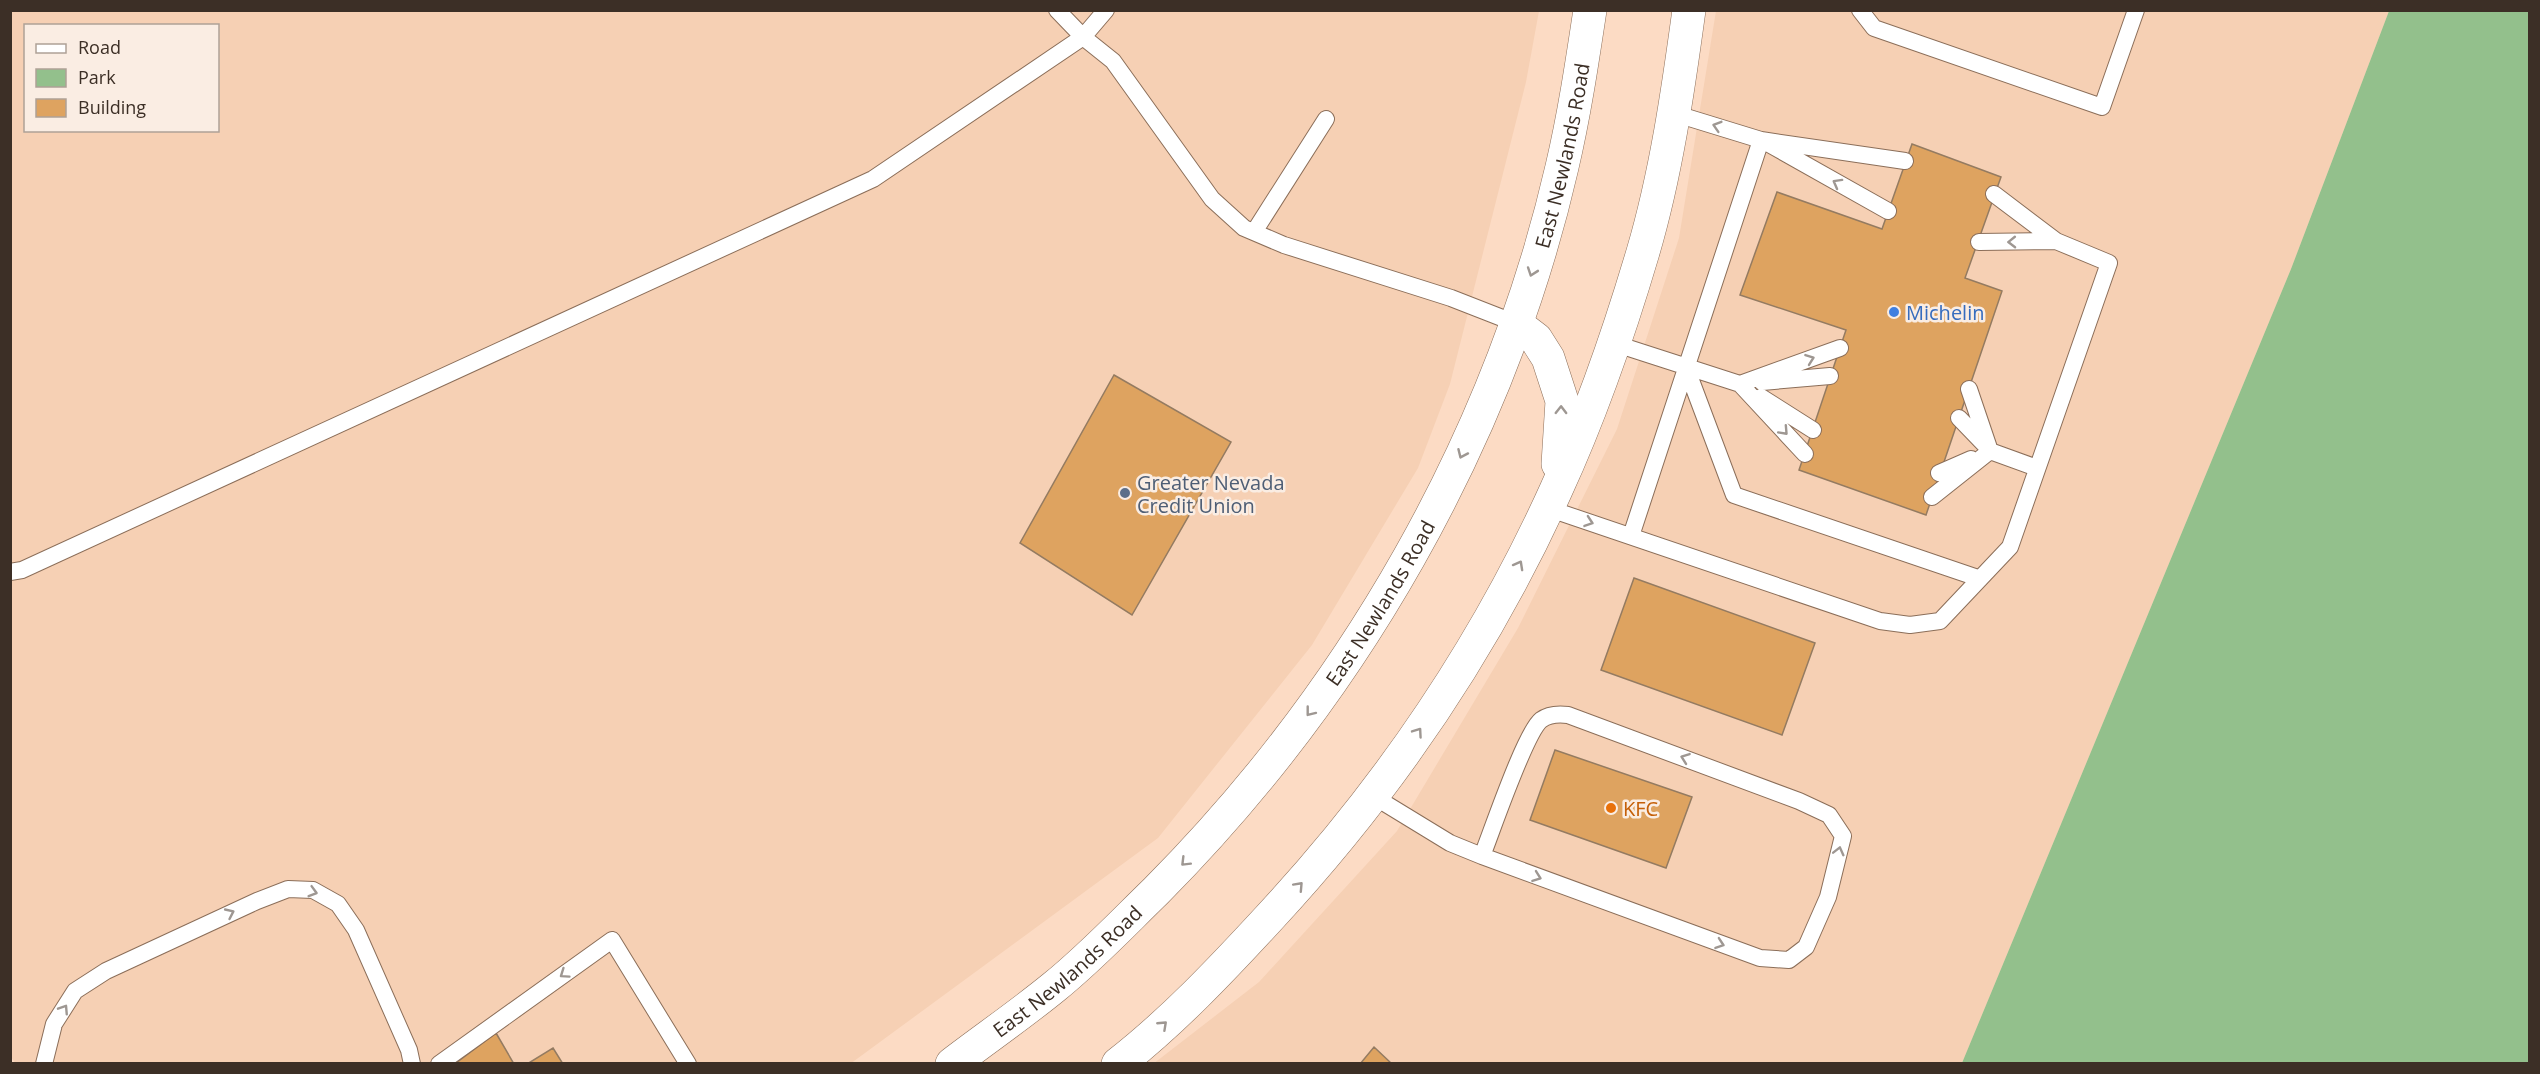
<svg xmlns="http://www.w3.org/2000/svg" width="2540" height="1074" viewBox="0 0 2540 1074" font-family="'Open Sans',sans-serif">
<rect width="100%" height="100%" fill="#fcdbc4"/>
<path fill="#f6d0b4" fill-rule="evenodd" d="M10,11H1539L1526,82L1450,384L1418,468L1312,645L1158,838L850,1064H16L11,1057ZM26,26H218V130H26Z
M1716,11H2389L2291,269L1962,1063L1153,1064L1259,982L1397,831L1518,628L1617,429L1679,238Z"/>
<path fill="#93c08c" d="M2389,11H2529V1063H1962L2291,269Z"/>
<path fill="#dea360" stroke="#947b61" stroke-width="1.5" d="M1912,144L2001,177L1965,278L2002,291L1926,515L1799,470L1846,330L1740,295L1777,192L1882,229Z
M1114,375L1231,442L1132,615L1020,543Z
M1634,578L1815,643L1782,735L1601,670Z
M1555,750L1692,797L1666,868L1530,820Z
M496,1033L514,1064H456V1063Z
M1374,1047L1392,1064H1360Z
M553,1048L563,1064H527Z"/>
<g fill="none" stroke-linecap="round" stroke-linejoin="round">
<defs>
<path id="lane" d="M1057,10L1083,37L1113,61L1212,199L1244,228L1284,245L1451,298L1515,323
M1860,10L1874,28L2102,107L2136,10
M1673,113L1761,140L1905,161
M1769,144L1888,211
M1994,194L2056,241
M1254,232L1326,119
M1613,343L1740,384L1805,454
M1686,367L1734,495L1978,578
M1762,382L1830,376
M1740,384L1840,348
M1969,389L1990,451
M1761,397L1813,430
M1959,418L1986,446
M1939,473L1971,459
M1932,497L1990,451L2037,468
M1547,508L1880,621L1910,625L1940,621L2010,547L2109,263L2056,241L1979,242
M1631,536L1761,140
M10,572L22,570L873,179L1083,37L1106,10
M1373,796L1450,843L1482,856L1760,958L1789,960L1806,947L1828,897L1843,836L1829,815L1799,801L1568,715C1560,714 1549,714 1541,720C1525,733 1492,831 1482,856
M44,1064L54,1024L75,991L106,971L257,901L288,889L313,890L338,904L356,930L409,1050L412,1064
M439,1064L612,940L688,1064"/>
<g id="secondary">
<path d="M1515,323L1536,339L1548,358L1562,401L1558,464"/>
<path id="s1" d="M952,1064C986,1038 1021,1014 1054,987C1090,958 1123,923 1156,891C1353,693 1499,440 1562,167C1574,116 1582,63 1590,10"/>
<path d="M1118,1064C1173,1021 1222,969 1269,918C1386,792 1485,647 1556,490C1591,414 1619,333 1643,252C1666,174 1678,91 1689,10"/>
</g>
</defs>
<use href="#lane" stroke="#8b6e59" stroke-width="18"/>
<use href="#secondary" stroke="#8b6e59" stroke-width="34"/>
<use href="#lane" stroke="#fff" stroke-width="16"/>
<use href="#secondary" stroke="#fff" stroke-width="33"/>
</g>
<defs><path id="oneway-chevron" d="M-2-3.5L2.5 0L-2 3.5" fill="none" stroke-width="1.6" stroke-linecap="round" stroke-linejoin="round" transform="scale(1.5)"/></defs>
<g stroke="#9e9792">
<use href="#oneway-chevron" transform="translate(1717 126) rotate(-163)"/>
<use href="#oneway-chevron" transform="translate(1837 183) rotate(-151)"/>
<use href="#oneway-chevron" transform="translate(2012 242) rotate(179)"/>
<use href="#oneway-chevron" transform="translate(1532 272) rotate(109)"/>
<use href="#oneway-chevron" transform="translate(1810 359) rotate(-20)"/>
<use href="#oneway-chevron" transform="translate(1561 410) rotate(-89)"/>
<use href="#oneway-chevron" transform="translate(1784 431) rotate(47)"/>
<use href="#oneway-chevron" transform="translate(1462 454) rotate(114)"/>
<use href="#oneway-chevron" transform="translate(1589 522) rotate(19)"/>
<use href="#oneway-chevron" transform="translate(1519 565) rotate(-61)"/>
<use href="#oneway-chevron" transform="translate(1310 712) rotate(128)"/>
<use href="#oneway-chevron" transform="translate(1418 732) rotate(-55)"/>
<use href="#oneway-chevron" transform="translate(1685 758) rotate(-160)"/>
<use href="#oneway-chevron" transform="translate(1839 851) rotate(-76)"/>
<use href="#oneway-chevron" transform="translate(1185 862) rotate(135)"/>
<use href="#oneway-chevron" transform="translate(1537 877) rotate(20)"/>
<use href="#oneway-chevron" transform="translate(1299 886) rotate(-47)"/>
<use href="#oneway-chevron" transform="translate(313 892) rotate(16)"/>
<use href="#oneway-chevron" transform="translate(230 913) rotate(-25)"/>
<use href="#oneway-chevron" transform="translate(1720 944) rotate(19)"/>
<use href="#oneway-chevron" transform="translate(564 974) rotate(145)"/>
<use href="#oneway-chevron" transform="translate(64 1009) rotate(-57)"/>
<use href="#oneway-chevron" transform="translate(1163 1025) rotate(-43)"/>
</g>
<circle fill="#3f7fe0" stroke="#faede3" stroke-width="2" cx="1894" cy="312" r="6"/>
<circle fill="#5c6f8a" stroke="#faede3" stroke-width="2" cx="1125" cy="493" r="6"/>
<circle fill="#e8710a" stroke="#faede3" stroke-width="2" cx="1611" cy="808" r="6"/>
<g text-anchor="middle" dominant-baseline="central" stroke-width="5" stroke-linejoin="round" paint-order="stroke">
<g font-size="20" fill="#3c2f26" stroke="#faede3">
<text stroke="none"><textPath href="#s1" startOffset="1120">East Newlands Road</textPath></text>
<text stroke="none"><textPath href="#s1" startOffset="634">East Newlands Road</textPath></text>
<text stroke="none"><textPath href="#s1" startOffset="148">East Newlands Road</textPath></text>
</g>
<g font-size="20" fill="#366cbe" stroke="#faede3" text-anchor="start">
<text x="1906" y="312">Michelin</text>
</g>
<g font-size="20" fill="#4e5e75" stroke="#faede3" text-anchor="start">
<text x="1137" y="482">Greater Nevada<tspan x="1137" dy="23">Credit Union</tspan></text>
</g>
<g font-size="20" fill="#c56008" stroke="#faede3" text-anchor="start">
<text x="1623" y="808">KFC</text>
</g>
</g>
<rect width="2540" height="1074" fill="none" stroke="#3c2f26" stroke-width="24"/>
<rect x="24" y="24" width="195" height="108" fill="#faede3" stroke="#aea197" stroke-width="1.5"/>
<rect x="36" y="44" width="30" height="9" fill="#ffffff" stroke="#aea197" stroke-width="1.5"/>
<text x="78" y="54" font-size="18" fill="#3c2f26">Road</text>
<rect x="36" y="69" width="30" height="18" fill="#93c08c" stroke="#aea197" stroke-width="1.5"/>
<text x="78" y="84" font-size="18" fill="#3c2f26">Park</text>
<rect x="36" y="99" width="30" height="18" fill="#dea360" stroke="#aea197" stroke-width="1.5"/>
<text x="78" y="114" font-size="18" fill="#3c2f26">Building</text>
</svg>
